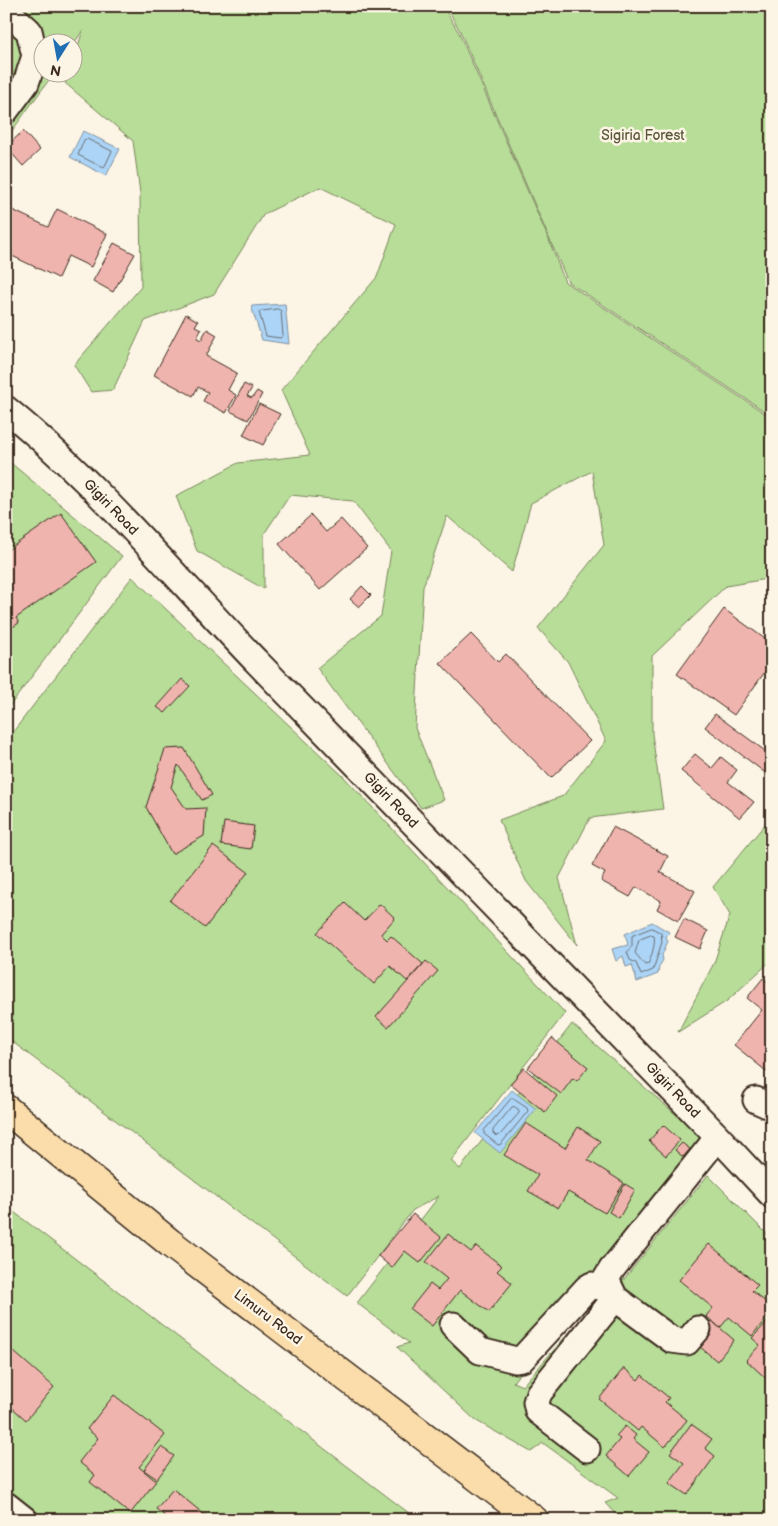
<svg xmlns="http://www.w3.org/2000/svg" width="778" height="1526" viewBox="0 0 778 1526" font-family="'Balsamiq Sans',sans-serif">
<rect width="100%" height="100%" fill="#fcf5e5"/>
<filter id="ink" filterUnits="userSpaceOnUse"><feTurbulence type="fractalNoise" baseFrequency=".02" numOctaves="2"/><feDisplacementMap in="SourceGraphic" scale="10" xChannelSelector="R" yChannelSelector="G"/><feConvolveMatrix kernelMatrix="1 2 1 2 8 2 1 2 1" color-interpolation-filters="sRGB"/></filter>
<g filter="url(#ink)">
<path fill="#b7dd98" stroke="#79845b" d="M6,6H443L459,33L549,240L565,282L772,418V578L726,586L652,656V734L663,809L590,818L559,878L577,945L526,881L499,820L563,796L606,741L568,662L538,628L604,545L592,471L531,503L512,572L447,516L423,587L415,728L444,800L421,808L317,668L381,616L391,551L353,501L290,495L264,534V589L197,551L176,496L238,463L310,455L281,390L377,277L396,224L320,187L264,214L214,294L145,321L113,390L91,392L74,365L141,287L140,193L133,141L65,83L69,73L72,72L73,62L83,30L73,45L72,42H42V72L54,73L6,139Z
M446,6H772V416L568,282L460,31Z
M6,459L122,556L6,711Z
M132,577L343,776L565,1013L451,1161L460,1169L572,1024L704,1139L513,1382L522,1386L596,1302L600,1309L708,1175L772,1239V1520H621L605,1503L618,1498L543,1443L531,1452L475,1420L397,1347L409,1343L357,1303L439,1196L413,1210L347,1296L6,1037V741Z
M772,819V960L727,1001L678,1032L714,963L730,915L713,887L766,823Z
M6,1206L418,1520H46L6,1488Z"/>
<path fill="#acd4f6" stroke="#7f90a0" d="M83,131L120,149L106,176L70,157Z
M285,304L289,344L262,340L251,306Z
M652,922L669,932L666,937L668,941L662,955L663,960L659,967L658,974L637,982L632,965L626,967L623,956L616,961L612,949L628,945L625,934Z
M512,1090L536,1109L500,1153L475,1133Z"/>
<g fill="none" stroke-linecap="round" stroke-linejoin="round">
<path stroke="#686e74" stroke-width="1" d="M87,139L112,151L104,168L78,155L84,140Z
M278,309L281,311L283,336L280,338L266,336L259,312Z
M652,928L661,933L662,942L653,970L641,975L636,963L630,960L627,952L632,946V936Z
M651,935L654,936C656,943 651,958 648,964L645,965L635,953L639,940Z
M512,1098L527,1108L528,1111L501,1144L498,1145L484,1134V1131Z
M515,1107L519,1110V1113L500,1135L496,1136L493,1133V1130L512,1107Z"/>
</g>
<path fill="#f0b4ae" stroke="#3b2a1e" d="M23,131L40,150L23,166L6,147Z
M6,207L48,227L57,209L107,234L91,267L68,256L58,278L6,253Z
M114,243L135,254L113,292L93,281Z
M186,314L198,321L195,326L201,329L197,338L201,340L207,329L217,335L206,356L237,373L228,390L236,395L226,413L203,401L208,392L198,387L193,396L154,375Z
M244,384L252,388L247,396L252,398L257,391L262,394L248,420L230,411Z
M259,404L280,414L263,445L243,435Z
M61,513L96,562L16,618L19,623L6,631V551Z
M311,515L326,532L341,519L367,548L320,590L279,544Z
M362,586L371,595L359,607L350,599Z
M724,609L772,644V662L734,715L677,674Z
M471,634L498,662L506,654L590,741L551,778L440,663Z
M182,679L190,686L165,713L157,707Z
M715,714L772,756V778L705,727Z
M184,748L212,795L202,800L178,765L171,787L186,809L206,808L204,836L172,854L146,807L165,749Z
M695,754L712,768L721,757L737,770L728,782L754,802L740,818L681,771Z
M224,822L254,826L251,849L221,845Z
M613,827L668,856L660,872L695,891L678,921L657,909L661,901L636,887L630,897L601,881L605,873L592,866Z
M213,846L248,872L205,928L170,901Z
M345,903L364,921L380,904L395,918L381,934L387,940L391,936L423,964L407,981L390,966L374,984L317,933Z
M684,919L708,931L700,949L675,937Z
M426,961L438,971L388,1027L376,1017Z
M763,978L772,985L771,1075L734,1045L762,1010L747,998Z
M552,1038L588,1067L577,1081L573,1078L561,1094L528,1068Z
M524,1068L557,1096L545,1112L510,1084Z
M526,1123L565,1148L578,1127L600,1141L588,1160L624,1183L605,1213L568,1192L558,1208L528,1191L538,1175L504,1155Z
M663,1125L680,1140L666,1156L649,1141Z
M682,1143L690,1149L683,1157L675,1150Z
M625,1184L635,1190L619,1218L609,1212Z
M413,1214L441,1237L420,1263L405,1251L392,1268L378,1256Z
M448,1234L471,1252L476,1246L502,1266L497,1271L512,1283L489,1312L460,1290L432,1326L410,1309L430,1284L438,1290L447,1279L426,1262Z
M709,1244L758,1285L752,1291L772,1307V1311L752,1336L729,1317L720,1328L706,1316L713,1308L679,1280Z
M772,1317V1382L771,1383L746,1360L760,1345L752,1338Z
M712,1321L734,1340L717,1361L694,1342Z
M6,1345L54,1387L26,1420L7,1403L6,1404Z
M624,1368L638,1380L642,1375L669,1398L665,1402L687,1420L665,1447L641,1427L638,1431L599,1399Z
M114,1395L165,1435L139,1467L156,1481L130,1514L90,1482L95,1475L79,1462L98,1438L87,1429Z
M691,1424L712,1439L705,1448L715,1456L687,1495L669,1483L684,1463L670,1453Z
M625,1426L636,1435L633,1439L649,1452L629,1476L606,1456L620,1439L616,1436Z
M161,1447L174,1456L157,1479L144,1470Z
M173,1489L211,1520H160L164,1515L156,1509Z"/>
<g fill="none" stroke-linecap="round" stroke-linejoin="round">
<defs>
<path id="minor" d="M6,10L29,31L35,56L26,83L6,110
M6,409C99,485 175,577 258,663C411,821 565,979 718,1137L772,1195
M756,1100L772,1107
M615,1298L672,1340L687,1342L698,1329
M453,1325L480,1351L516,1360L522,1359L587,1288L592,1285L600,1287L606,1279
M587,1449L538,1411L536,1402L539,1393L615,1298L606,1279L612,1269L718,1137
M6,1505L25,1520"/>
<path id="major" d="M6,1109L170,1243L534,1520"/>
</defs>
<use href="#minor" stroke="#3b2a1e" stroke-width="29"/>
<use href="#major" stroke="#3b2a1e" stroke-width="31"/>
<use href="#minor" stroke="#fcf5e5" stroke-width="25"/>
<use href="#major" stroke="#faddab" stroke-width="28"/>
</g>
</g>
<g text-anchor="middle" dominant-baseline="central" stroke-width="5" stroke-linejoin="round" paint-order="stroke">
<g font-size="14" fill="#5a573c" stroke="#fcf5e5">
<text x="643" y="135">Sigiria Forest</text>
</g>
<g font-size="14" fill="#3b2a1e" stroke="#fcf5e5">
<text transform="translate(111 507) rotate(46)">Gigiri Road</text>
<text transform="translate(391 800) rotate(46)">Gigiri Road</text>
<text transform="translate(673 1090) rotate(46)">Gigiri Road</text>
<text transform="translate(268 1317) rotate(37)">Limuru Road</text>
</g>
</g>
<rect width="778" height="1526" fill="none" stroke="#fcf5e5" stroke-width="25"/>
<rect x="12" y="12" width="753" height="1501" fill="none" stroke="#3b2a1e" stroke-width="2" filter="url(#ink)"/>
<g transform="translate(58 58) rotate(191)"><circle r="24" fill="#fcf5e5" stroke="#afa495"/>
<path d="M0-4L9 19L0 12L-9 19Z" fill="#1f6fb2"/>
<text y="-8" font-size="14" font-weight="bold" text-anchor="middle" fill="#3b2a1e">N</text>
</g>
</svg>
